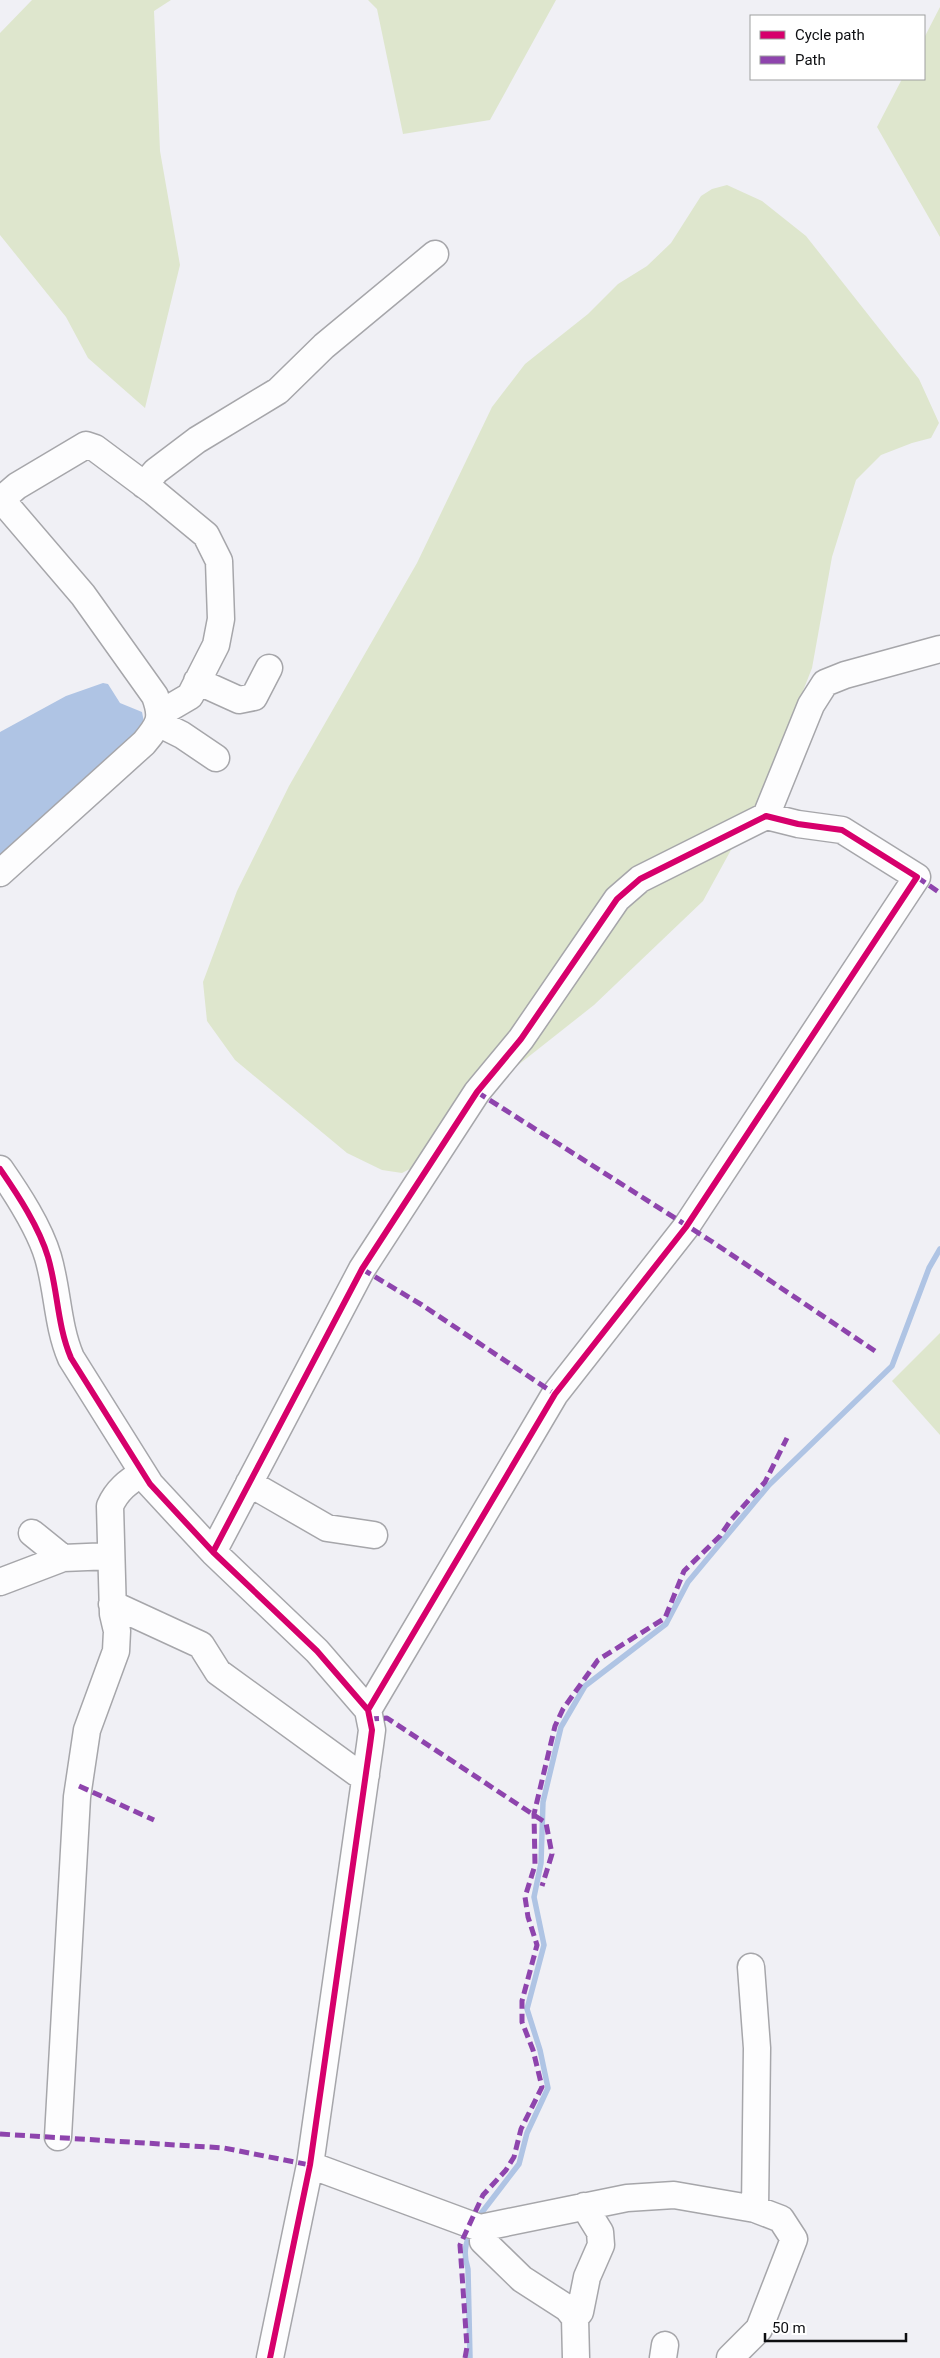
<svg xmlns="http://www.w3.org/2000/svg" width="940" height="2358" viewBox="0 0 940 2358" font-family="Roboto,sans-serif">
<rect width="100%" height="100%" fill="#f0f0f5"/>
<path fill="#dee6cd" d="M32,0H171L154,11L160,151L180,265L145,408L88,358L66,317L0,235V33Z
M368,0H556L490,120L403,134L377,9Z
M940,7V237L877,127L902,79H924V38Z
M727,185L762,201L806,236L919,379L939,423L931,438L912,443L881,455L856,480L832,557L812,668L765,788L703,901L594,1005L513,1069L425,1161L402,1173L382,1170L347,1153L235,1060L207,1021L203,982L237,891L289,786L417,563L492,407L525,364L588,314L618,284L647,266L671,243L701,196L712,189Z
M940,1333V1435L892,1381Z"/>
<path fill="#afc4e4" d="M103,683L108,684L120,703L142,712L144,722L132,737L0,859V732L66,696Z"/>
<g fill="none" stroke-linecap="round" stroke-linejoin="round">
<path stroke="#afc4e4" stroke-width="5.5" d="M476,2220L519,2164L527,2133L548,2088L540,2050L527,2009L544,1945L534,1897L541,1863L543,1802L561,1727L585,1686L666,1624L688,1582L769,1485L892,1366L929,1268L940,1249
M470,2358L468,2269C463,2254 465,2245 471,2230"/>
<defs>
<path id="minor" d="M144,485L156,471L197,440L278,391L324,346L435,254
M0,498L83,595L155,696C163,718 160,724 144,743L0,873
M2,499L17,486L86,445L95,448L154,492L206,535L219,561L221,619L216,645L190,696L161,713
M197,681L239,700L254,697L269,668
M158,723L182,735L216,758
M766,816L811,705L825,683L845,675L940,649
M0,1169C18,1195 39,1227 48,1257C58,1291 57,1325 71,1358L150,1484L213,1552L317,1651L368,1710L372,1730L370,1745L310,2165L270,2358
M249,1483L327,1528L374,1535
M32,1533L63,1558L111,1556
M213,1552L362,1269L477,1092L521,1039L617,899L640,879L766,816L798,824L842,830L917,877L686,1227L555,1394L368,1710
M0,1582L63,1558
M112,1604L201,1645L218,1672L357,1773L366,1775
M751,1967L757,2048L755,2209
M58,2137L77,1797L87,1730L116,1651L117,1631L113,1614L110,1506C117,1490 128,1482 142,1473
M310,2165L480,2228L627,2198L674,2195L755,2209L781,2219L794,2239L759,2329L730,2358
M484,2227L483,2241L522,2279L567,2308L575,2318L576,2358
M575,2318L580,2312L587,2277L601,2245L600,2232L584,2206
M663,2358L665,2345"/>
</defs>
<use href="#minor" stroke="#a6a6aa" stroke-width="29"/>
<use href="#minor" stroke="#fdfdfe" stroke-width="26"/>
<path stroke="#8e44ad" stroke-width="5" stroke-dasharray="10 5" stroke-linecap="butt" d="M917,877L940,893
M477,1092L711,1241L875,1351
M362,1269L422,1305L555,1394
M369,1719L387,1718L546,1823L552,1854L542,1886
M79,1786L154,1820
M0,2134L224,2148L310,2165
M465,2358L467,2347L460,2245L483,2195L506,2170L514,2157L521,2129L542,2087L533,2050L522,2022V2001L537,1945L528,1917L525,1897L535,1865L534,1814L555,1726L563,1709L598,1660L665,1618L684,1571L720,1536L731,1520L765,1482L787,1438"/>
<defs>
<path id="cycleway" d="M0,1169C18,1195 39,1227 48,1257C58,1291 57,1325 71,1358L150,1484L213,1552L317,1651L368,1710L372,1730L370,1745L310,2165L270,2358
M213,1552L362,1269L477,1092L521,1039L617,899L640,879L766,816L798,824L842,830L917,877L686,1227L555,1394L368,1710"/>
</defs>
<use href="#cycleway" stroke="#fff" stroke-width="9"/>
<use href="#cycleway" stroke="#d6006c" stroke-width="6"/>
</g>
<rect x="750" y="15" width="175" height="65" fill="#ffffff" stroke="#9e9fa0"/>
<rect x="760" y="31" width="25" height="8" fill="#d6006c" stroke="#9e9fa0"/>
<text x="795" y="40" font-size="15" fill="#0d0e11">Cycle path</text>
<rect x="760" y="56" width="25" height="8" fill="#8e44ad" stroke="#9e9fa0"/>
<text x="795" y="65" font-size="15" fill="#0d0e11">Path</text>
<path d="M765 2333v8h141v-8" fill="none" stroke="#0d0e11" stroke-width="2.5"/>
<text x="772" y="2333" font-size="15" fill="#0d0e11" stroke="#ffffff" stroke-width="4" paint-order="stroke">50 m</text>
</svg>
